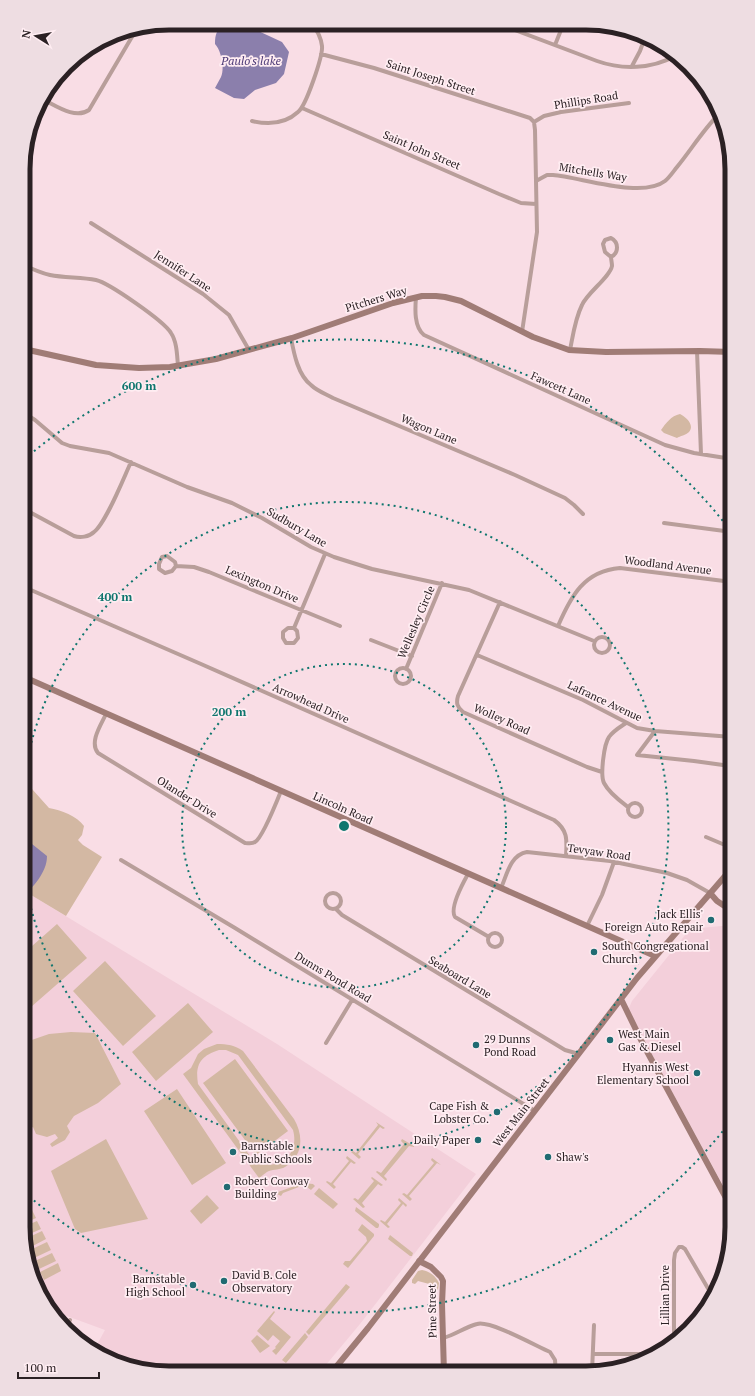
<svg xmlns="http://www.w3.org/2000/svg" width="755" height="1396" viewBox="0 0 755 1396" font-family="'PT Serif',serif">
<rect width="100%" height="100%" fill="#f9dde5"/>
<path fill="#f3cfda" d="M31,895L277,1044L476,1174L360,1324L320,1372H150L113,1362L94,1350L105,1330L56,1312L31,1274L23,1227V906Z
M732,925V1200H731L630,1014L629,1008L632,1001L690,929Z"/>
<path fill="#d3b8a3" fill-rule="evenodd" d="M680,414C686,417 695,425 689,432C686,435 680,436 677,438L664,433L661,430C666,423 671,416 680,414Z
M24,780L49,808C61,810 77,816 84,826L82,835L78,840L83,845L102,857L66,916L31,895L23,906Z
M57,924L87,958L23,1014V954Z
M105,961L156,1016L123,1046L73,991Z
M188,1003L213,1032L156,1081L132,1052Z
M71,1032L95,1033L121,1084L98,1103L74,1116L67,1126L70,1132L65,1140L52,1147L50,1144L58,1138L55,1134L47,1137L36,1134L33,1127L29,1129L28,1126H26L23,1121V1111L29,1125H31L23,1108V1043L49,1034Z
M217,1044C227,1044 235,1045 243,1051L294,1119C304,1136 303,1157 285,1167C280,1170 274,1169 269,1171C266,1172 262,1176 259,1178L183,1074L191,1068L198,1054L204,1049ZM219,1050H226L238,1055L293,1130C301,1159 271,1176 250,1156L198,1084C195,1065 200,1056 219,1050Z
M235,1059L288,1131L256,1155L203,1083Z
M177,1089L226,1163L192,1185L144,1111Z
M376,1122L385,1128L383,1129L380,1127L358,1154L361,1157L359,1159L351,1152L353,1151L356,1153L378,1125Z
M106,1139L148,1219L81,1233L75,1229L51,1171Z
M402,1139L414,1146V1147L409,1146L384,1176L387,1179L386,1181L376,1172L377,1171L381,1173L404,1144L401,1141Z
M347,1156L356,1163L354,1164L351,1162L333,1184L336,1187L334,1189L326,1182L327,1181L331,1183L349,1161L346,1158Z
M432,1158L441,1165L437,1163L409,1196L412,1199L410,1201L402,1194L404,1193L407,1195L434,1163L431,1160Z
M372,1177L383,1185L381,1186L378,1184L362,1203L365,1207L363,1208L353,1199L355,1198L358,1200L374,1181L371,1178Z
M303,1183L313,1184L315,1186L311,1190L304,1185L283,1193L281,1196L277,1194L278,1192Z
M319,1188L338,1204L333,1209L314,1194Z
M207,1195L219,1208L201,1224L190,1211Z
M399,1198L407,1205L406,1207L403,1204L387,1224L390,1227L388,1228L380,1221L381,1220L385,1222L401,1203L398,1200Z
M356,1207L379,1224V1226L378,1228H376L355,1211Z
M32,1210L36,1218L23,1224V1214Z
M37,1221L41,1229L25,1236L23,1227Z
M362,1224L374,1234V1236L348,1268L343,1264L345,1261H350L367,1241L366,1237L358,1230Z
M42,1231L46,1239L29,1248L25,1239Z
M390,1235L413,1253L412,1256H410L388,1239Z
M47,1242L51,1250L34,1258L30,1250Z
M52,1253L56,1261L39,1269L35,1261Z
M58,1263L61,1271L44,1280L40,1272Z
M422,1270C429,1271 436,1276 439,1283L438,1290L433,1291V1285L418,1281L415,1284L412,1283V1280L418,1271Z
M346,1284L350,1287L309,1335L306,1332Z
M274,1311L275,1312L270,1319L291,1337L276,1355L272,1351L276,1348L275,1347L280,1341L273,1335L268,1341L257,1331Z
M305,1333L308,1337L286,1363L282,1360Z
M257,1335L270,1346L260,1353L251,1341Z"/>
<path fill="#8b7fac" d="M225,23H241L282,42L289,52L284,74L276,83L255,90L244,99L234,98L215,88C217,84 219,81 221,77C225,68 221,50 215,44C215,34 217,29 225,23Z
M23,832L32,844L47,856C47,873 33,886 23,898Z"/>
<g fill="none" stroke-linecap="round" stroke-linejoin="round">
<path stroke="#b89e9a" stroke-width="4" d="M502,25L597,61C622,70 652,69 675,56
M555,45L563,25
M321,54L374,68L530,118L534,122
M632,66L640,51L644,40
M42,99C55,105 75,120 89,110L136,30
M302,108L499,194L521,203L536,204
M252,121C269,125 285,124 298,112C306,106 323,56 322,46C321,38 317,30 312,24
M534,122L544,116L561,112L629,103
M534,122L535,130L536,181
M91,223L203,294L229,315L249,350
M24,265C32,269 41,273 50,275C65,278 81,277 96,280C109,283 164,321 171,333C177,342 177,355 178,366
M416,297C415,309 414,327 424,335L665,445L694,453L732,459
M522,332L537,232L536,181L547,175H553C580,177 642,199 665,181C669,178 673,172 677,167C691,150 703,130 719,114
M291,338C294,354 298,375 311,385C317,391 326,394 333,398L515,475L565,498L574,505L583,514
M570,350C573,335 575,319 582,305C587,293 610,277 612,266C612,263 611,259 611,257L605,252L603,244L605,240L611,238C619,242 619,253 611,257
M697,351L701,454
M24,413L35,420L62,443L70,446L109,453L187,487L232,503L262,518L311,547L334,557L372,569L469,590L594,641
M24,509L74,536C80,538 89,537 94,532C106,523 124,477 131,462
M664,523L732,532
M176,566L172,571L165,573L159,569V564L162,557L167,556L175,562L176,566L194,567L209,572L340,626
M24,587L201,664L554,820C568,830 567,840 566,856
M500,602L458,696C456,703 457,707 463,712L587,767L602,772
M558,626C571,596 584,571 620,568L732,582
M294,628H288L283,632V638L286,643H294L298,638L297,631L294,628L325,554
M594 645a8 8 0 1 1 16 0a8 8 0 1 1-16 0Z
M371,640L412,656
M477,655L583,700L637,728L655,731L732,737
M395 676a8 8 0 1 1 16 0a8 8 0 1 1-16 0Z
M406,669L442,583
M106,714C101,725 89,742 98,753L245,843C249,843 252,844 255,842C262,838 277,801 281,791
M626,723C620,727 613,731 609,737C604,744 600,775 604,783C609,793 620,801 628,807
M655,731L637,755L694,761L723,765H727L732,761
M628 810a7 7 0 1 1 14 0a7 7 0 1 1-14 0Z
M706,837L732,848
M121,860L235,928L535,1111
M468,874C463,883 449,908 455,917L489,937
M501,888C507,875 510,855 527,852L610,861L667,873L687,880L710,893
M325 901a8 8 0 1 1 16 0a8 8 0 1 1-16 0Z
M336,909L342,915L565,1050L579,1054
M587,926L602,895L614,862
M488 940a7 7 0 1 1 14 0a7 7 0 1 1-14 0Z
M326,1043L352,1000
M66,1327L70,1320
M443,1338C455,1335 465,1327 477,1324C490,1320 536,1346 550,1352L555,1360L556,1373
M674,1343V1260L675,1253L679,1247H682L685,1249L713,1297
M593,1354H655
M592,1372L594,1325"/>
<path stroke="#a07c76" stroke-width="6" d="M24,349L96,365L139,368L170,367L216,359L292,338L393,303L422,296H436L445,297L461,301L533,337L569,350L606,352L700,351L732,352
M24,677L655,956
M710,893L717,901L732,911
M621,999L643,1044L732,1209
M419,1261L431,1267L441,1277L443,1281L442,1304L444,1373
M332,1372L368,1328L637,978L732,868"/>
</g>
<g fill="none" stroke="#0f766e" stroke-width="2" stroke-dasharray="2 4">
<circle cx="344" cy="826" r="162"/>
<path d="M24 778A324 324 0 1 1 24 874"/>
<path d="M730 1122A486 486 0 0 1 25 1193M25 459A486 486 0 0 1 730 530"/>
</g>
<g fill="#206b72" stroke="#ffedf2" stroke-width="1.5">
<circle cx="711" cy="920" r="4"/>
<circle cx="594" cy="952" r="4"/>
<circle cx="610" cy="1040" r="4"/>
<circle cx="476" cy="1045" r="4"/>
<circle cx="697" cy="1073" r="4"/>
<circle cx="497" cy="1112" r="4"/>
<circle cx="478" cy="1140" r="4"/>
<circle cx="233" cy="1152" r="4"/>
<circle cx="548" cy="1157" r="4"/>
<circle cx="227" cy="1187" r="4"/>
<circle cx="224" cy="1281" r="4"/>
<circle cx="193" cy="1285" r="4"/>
</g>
<g text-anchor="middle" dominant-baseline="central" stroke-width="3.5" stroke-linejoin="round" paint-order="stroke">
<g font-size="11" fill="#2b2124" stroke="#ffedf2">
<text transform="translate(431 77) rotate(18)">Saint Joseph Street</text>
<text transform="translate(586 100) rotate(-9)">Phillips Road</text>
<text transform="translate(422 150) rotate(23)">Saint John Street</text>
<text transform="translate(593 172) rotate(9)">Mitchells Way</text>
<text transform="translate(183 271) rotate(33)">Jennifer Lane</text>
<text transform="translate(376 299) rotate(-17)">Pitchers Way</text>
<text transform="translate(561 388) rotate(24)">Fawcett Lane</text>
<text transform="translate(429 429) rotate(23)">Wagon Lane</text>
<text transform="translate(297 527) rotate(30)">Sudbury Lane</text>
<text transform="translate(668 565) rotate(7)">Woodland Avenue</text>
<text transform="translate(262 584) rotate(23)">Lexington Drive</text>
<text transform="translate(416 622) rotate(-67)">Wellesley Circle</text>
<text transform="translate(605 701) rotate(25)">Lafrance Avenue</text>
<text transform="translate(311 703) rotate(24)">Arrowhead Drive</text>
<text transform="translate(502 719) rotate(24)">Wolley Road</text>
<text transform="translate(187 797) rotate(32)">Olander Drive</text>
<text transform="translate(343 808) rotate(24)">Lincoln Road</text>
<text transform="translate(599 852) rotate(8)">Tevyaw Road</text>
<text transform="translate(333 977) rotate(31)">Dunns Pond Road</text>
<text transform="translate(460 977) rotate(31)">Seaboard Lane</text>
<text transform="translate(521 1112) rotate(-52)">West Main Street</text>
<text transform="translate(665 1295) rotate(-90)">Lillian Drive</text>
<text transform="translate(432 1311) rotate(-91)">Pine Street</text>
</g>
<g font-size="11" fill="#2b2124" stroke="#ffedf2" text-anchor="start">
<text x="703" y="914" text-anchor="end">Jack Ellis'<tspan x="703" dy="13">Foreign Auto Repair</tspan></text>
<text x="602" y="946">South Congregational<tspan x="602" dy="13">Church</tspan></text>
<text x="618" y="1034">West Main<tspan x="618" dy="13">Gas &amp; Diesel</tspan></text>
<text x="484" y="1039">29 Dunns<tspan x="484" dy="13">Pond Road</tspan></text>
<text x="689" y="1067" text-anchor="end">Hyannis West<tspan x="689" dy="13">Elementary School</tspan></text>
<text x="489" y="1106" text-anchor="end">Cape Fish &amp;<tspan x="489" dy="13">Lobster Co.</tspan></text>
<text x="470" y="1140" text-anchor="end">Daily Paper</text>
<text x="241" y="1146">Barnstable<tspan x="241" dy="13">Public Schools</tspan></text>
<text x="556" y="1157">Shaw's</text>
<text x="235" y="1181">Robert Conway<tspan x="235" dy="13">Building</tspan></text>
<text x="232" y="1275">David B. Cole<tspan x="232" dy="13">Observatory</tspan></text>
<text x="185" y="1279" text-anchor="end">Barnstable<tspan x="185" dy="13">High School</tspan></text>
</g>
<g font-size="12" font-style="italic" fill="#513e79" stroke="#ffedf2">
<text x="251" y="60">Paulo's lake</text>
</g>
</g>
<path d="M0 0H755V1396H0ZM169 30H586A139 139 0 0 1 725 169V1227A139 139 0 0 1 586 1366H169A139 139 0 0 1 30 1227V169A139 139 0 0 1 169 30Z" fill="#eedde2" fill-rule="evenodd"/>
<path fill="none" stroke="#2b2124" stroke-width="5" d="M169 30H586A139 139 0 0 1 725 169V1227A139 139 0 0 1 586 1366H169A139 139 0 0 1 30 1227V169A139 139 0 0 1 169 30Z"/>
<circle cx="344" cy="826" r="6" fill="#0f766e" stroke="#ffedf2" stroke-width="2"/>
<g font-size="12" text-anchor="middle" font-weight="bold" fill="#0f766e" stroke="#ffedf2" stroke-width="3.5" stroke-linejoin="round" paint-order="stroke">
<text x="139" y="390">600 m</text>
<text x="115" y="601">400 m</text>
<text x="229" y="716">200 m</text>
</g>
<g transform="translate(36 36) rotate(281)" stroke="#ffedf2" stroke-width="3" paint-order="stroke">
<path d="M0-3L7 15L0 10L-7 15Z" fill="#2b2124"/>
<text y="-6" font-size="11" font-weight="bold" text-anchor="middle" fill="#2b2124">N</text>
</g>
<path d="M18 1372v6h81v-6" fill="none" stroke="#2b2124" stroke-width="2"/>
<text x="24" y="1372" font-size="12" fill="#2b2124" stroke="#ffedf2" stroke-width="3" paint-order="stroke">100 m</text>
</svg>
